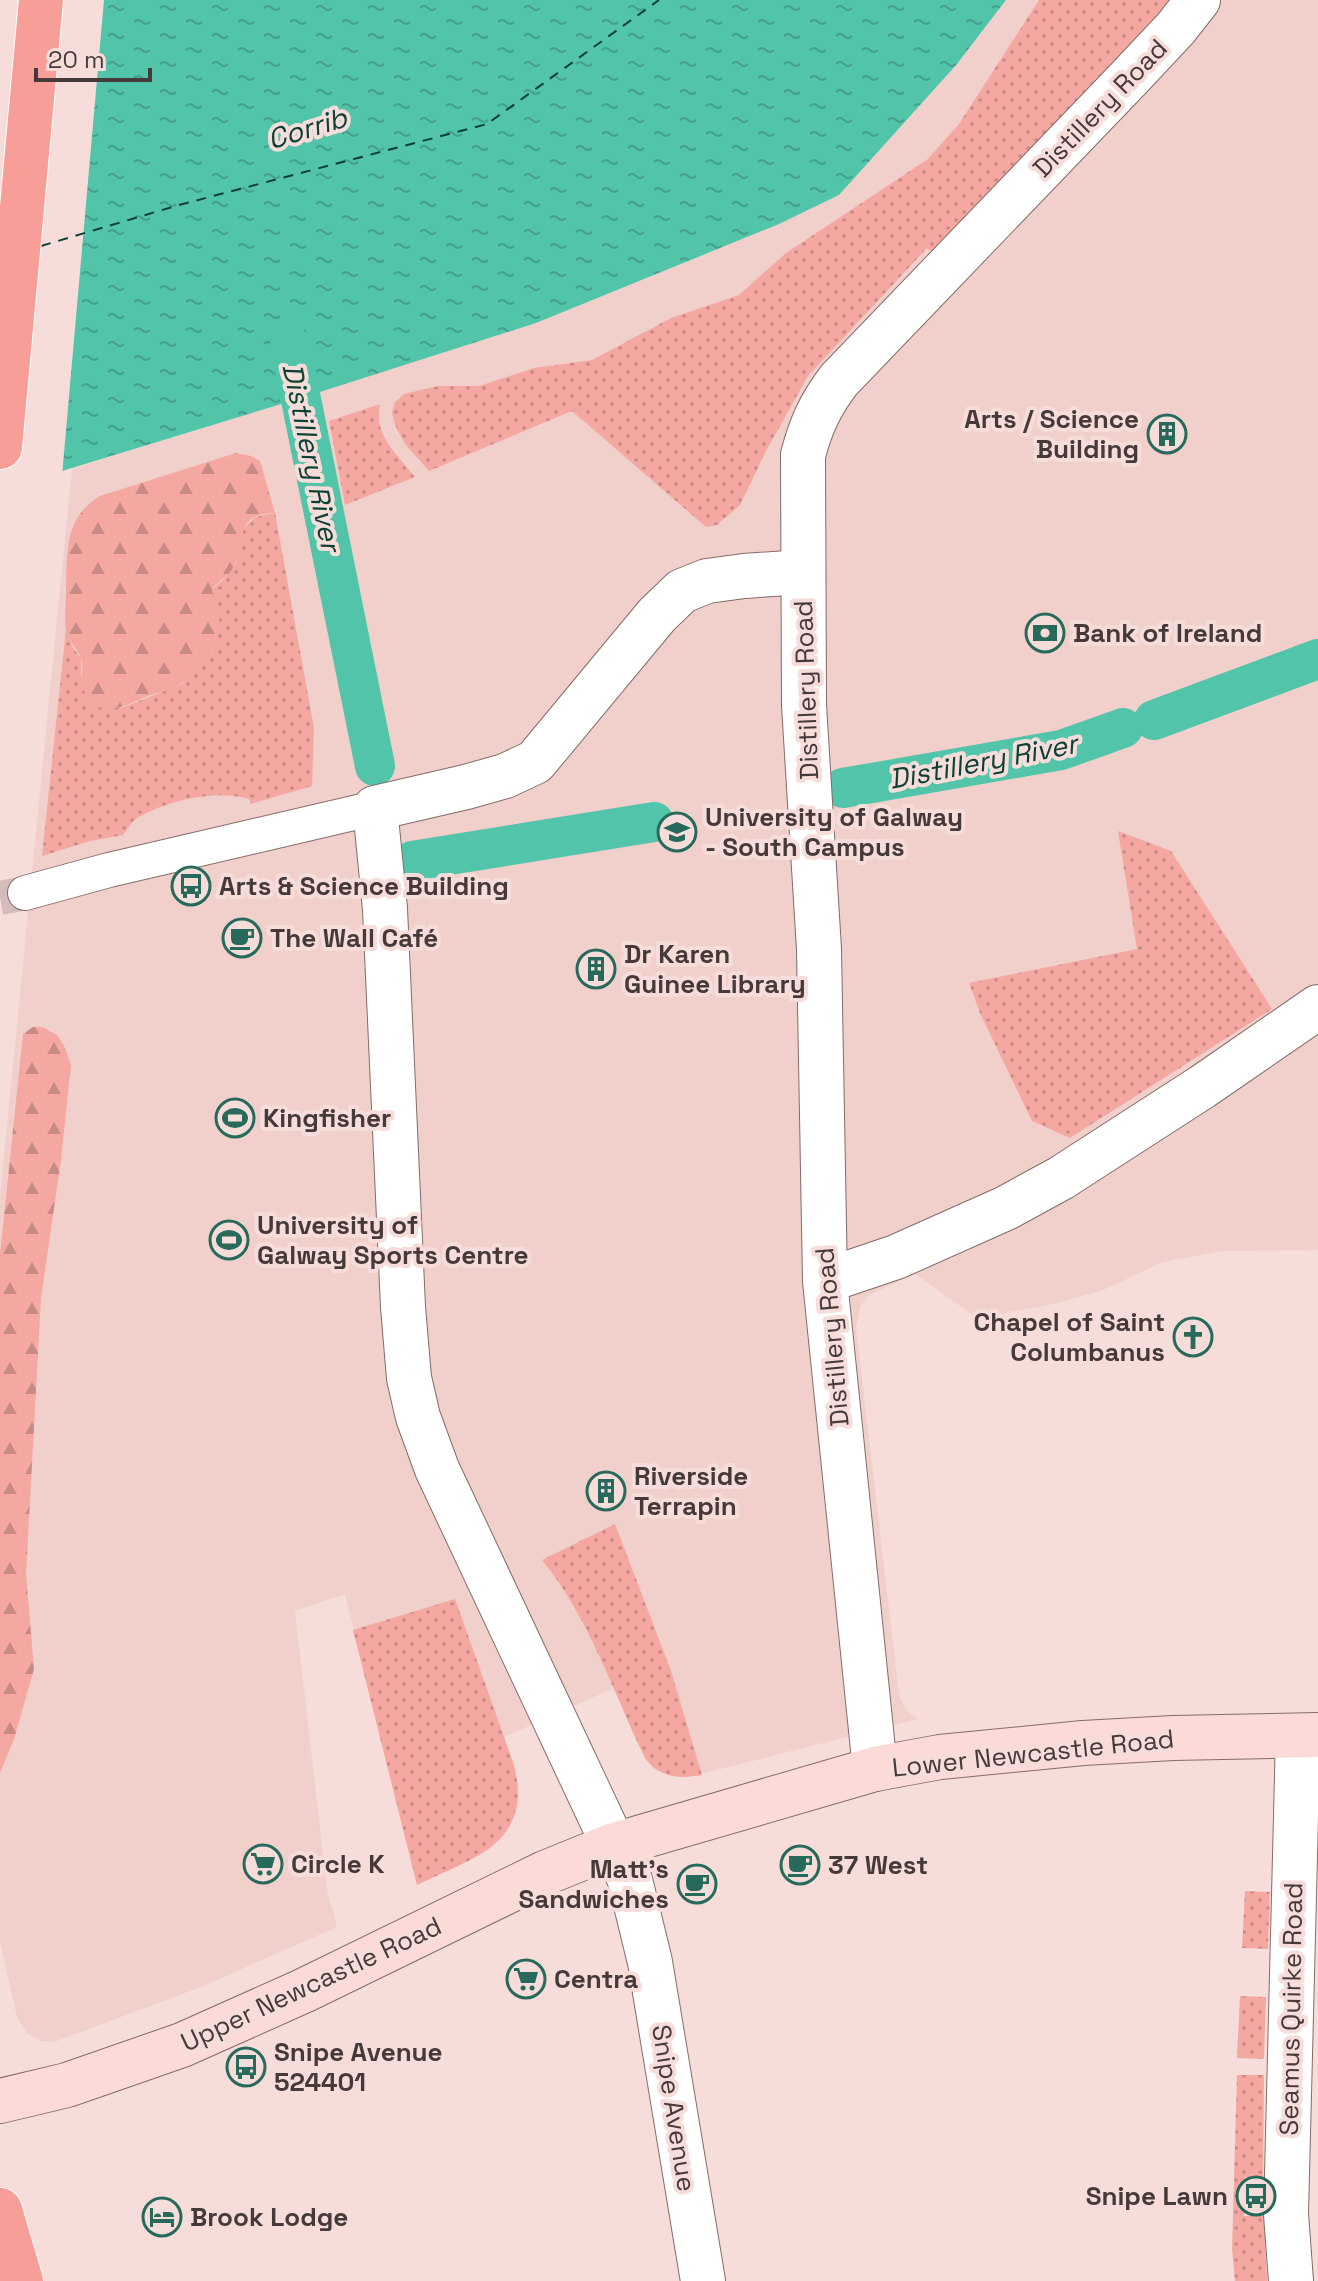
<svg xmlns="http://www.w3.org/2000/svg" width="1318" height="2281" viewBox="0 0 1318 2281" font-family="'Space Grotesk',sans-serif">
<defs>
<pattern id="green-dots" width="8" height="8" patternUnits="userSpaceOnUse" patternTransform="scale(2)"><rect width="8" height="8" fill="#f5a8a1"/><path d="M2 2h.1M6 6h.1" fill="none" stroke="#c88a84" stroke-width="1.8" stroke-linecap="round"/></pattern>
<pattern id="forest-firs" width="22" height="20" patternUnits="userSpaceOnUse" patternTransform="scale(2)"><rect width="22" height="20" fill="#f5a8a1"/><path d="M5 1l3.5 6h-7zM16 11l3.5 6h-7z" fill="#c88a84"/></pattern>
<pattern id="water-ripples" width="26" height="14" patternUnits="userSpaceOnUse" patternTransform="scale(2)"><rect width="26" height="14" fill="#51c4a9"/><path d="M2 4q2-2 4 0t4 0M15 11q2-2 4 0t4 0" fill="none" stroke="#45a08b"/></pattern>
</defs>
<rect width="100%" height="100%" fill="#f7ddda"/>
<path fill="#f1cfcb" d="M1006,0H1318V1250L1223,1251L1163,1262L1101,1291L1045,1306L1008,1312L987,1325L915,1274L869,1295L861,1305L856,1326L899,1695L906,1710L918,1719L685,1778L653,1769L645,1758L614,1688L504,1737L519,1786V1805L504,1835L489,1850L417,1885L345,1594L295,1611L327,1889L337,1927L201,1987L54,2042L40,2041L27,2033L17,2017L0,1942V1195L72,469L536,323L779,224L839,195L957,64Z"/>
<path fill="url(#green-dots)" d="M1039,0H1175L934,253L927,248L808,376L766,451L740,505L717,525L706,527L572,411L429,471L405,444L395,425L392,413L395,402L404,394L438,386H479L534,368L592,360L671,318L739,295L786,253L928,159L959,124Z
M380,404C373,435 396,453 415,477L345,505L329,421Z
M275,513L314,728L312,786L251,804L249,799C218,789 168,800 139,817C132,821 128,828 123,835L90,841L42,856L66,629L73,648L81,658V675L121,708L182,684L211,654L218,624L216,604L212,597V589L224,579L236,563L243,529L255,517Z
M1118,831L1171,851L1272,1009L1070,1138L1032,1121L980,1013L969,983L1137,949Z
M615,1524L671,1671L702,1775C679,1779 660,1778 645,1758C613,1692 589,1617 542,1560Z
M455,1599L514,1765C533,1844 475,1857 417,1885L353,1630Z
M1245,1891L1270,1892L1268,1949L1242,1948Z
M1240,1996L1266,1997L1264,2059L1237,2058Z
M1237,2075H1264L1263,2178L1245,2177L1244,2216H1264L1267,2281H1235L1232,2249Z"/>
<path fill="url(#forest-firs)" d="M236,453L251,456L260,461L275,513C232,514 247,542 234,566C229,576 219,581 212,588C212,598 218,602 219,611C221,623 216,641 211,653C206,665 193,676 182,683C172,690 159,692 148,696C131,702 108,718 91,702C75,685 87,671 80,656C76,647 68,641 66,630C64,619 66,605 66,593C67,555 63,518 100,496Z
M33,1027H43L58,1036L65,1048L71,1065L61,1160L41,1298L26,1574L34,1669L14,1739L0,1773V1254L23,1034Z"/>
<path fill="url(#water-ripples)" d="M0,0H1006L957,64L839,195L779,224L536,323L301,398L0,490Z"/>
<path fill="#f7ddda" d="M0,0H104L62,476L0,494Z"/>
<g fill="none" stroke-linecap="round" stroke-linejoin="round">
<path stroke="#51c4a9" stroke-width="40" d="M290,345L375,766
M1154,720L1318,659
M843,788L1061,750L1123,728
M412,861L654,822"/>
<path stroke="#0c4035" stroke-width="2" stroke-dasharray="10 8" stroke-linecap="butt" d="M41,246L179,205L487,124L659,0"/>
<path stroke="#d3bcba" stroke-width="34" stroke-dasharray="34 17" stroke-linecap="butt" d="M0,898L25,893"/>
<defs>
<path id="pedestrian" d="M25,893L109,870L375,808"/>
<path id="minor" d="M825,1281L896,1257L1006,1208L1061,1178L1202,1087L1318,1007
M875,1769L825,1281L819,949L804,705L803,455C811,425 820,405 839,380L1131,76L1176,28L1198,0
M703,2281L650,1962L630,1880L437,1469L418,1417L409,1378L403,1307L385,909L375,808L466,787L505,776L535,762L657,615L682,591L707,581L744,576L803,572"/>
<path id="tertiary" d="M1291,2281L1286,2214L1298,1736"/>
<path id="secondary" d="M0,2101L67,2085L182,2045L303,1991L545,1873L614,1845L875,1769L940,1757L1083,1743L1173,1738L1318,1735"/>
<path id="trunk" d="M0,447L41,0
M0,2210L21,2281"/>
</defs>
<use href="#pedestrian" stroke="#836c69" stroke-width="36"/>
<use href="#minor" stroke="#836c69" stroke-width="46"/>
<use href="#tertiary" stroke="#836c69" stroke-width="46"/>
<use href="#secondary" stroke="#836c69" stroke-width="46"/>
<use href="#trunk" stroke="#fff" stroke-width="46"/>
<use href="#pedestrian" stroke="#fff" stroke-width="34"/>
<use href="#minor" stroke="#fff" stroke-width="44"/>
<use href="#tertiary" stroke="#fff" stroke-width="44"/>
<use href="#secondary" stroke="#fcdad8" stroke-width="44"/>
<use href="#trunk" stroke="#f79e98" stroke-width="44"/>
</g>
<defs>
<symbol id="building-ring" viewBox="-11 -11 22 22"><circle r="9.5" fill="#f7ddda" stroke="#27695a" stroke-width="1.5"/><path d="M-4-6H4V6H1V3H-1V6H-4ZM-2.5-4.3h1.7v1.8h-1.7ZM.8-4.3h1.7v1.8H.8ZM-2.5-1h1.7V.8h-1.7ZM.8-1h1.7V.8H.8Z" fill="#27695a"/></symbol>
<symbol id="bank-ring" viewBox="-11 -11 22 22"><circle r="9.5" fill="#f7ddda" stroke="#27695a" stroke-width="1.5"/><path d="M-6-4H6V4H-6ZM0-2.3a2.3 2.3 0 1 0 0 4.6a2.3 2.3 0 1 0 0-4.6Z" fill="#27695a"/></symbol>
<symbol id="university-ring" viewBox="-11 -11 22 22"><circle r="9.5" fill="#f7ddda" stroke="#27695a" stroke-width="1.5"/><path d="M0-5L7-2L0 1L-7-2ZM-4 1L0 2.5L4 1V4Q0 6-4 4Z" fill="#27695a"/></symbol>
<symbol id="bus-ring" viewBox="-11 -11 22 22"><circle r="9.5" fill="#f7ddda" stroke="#27695a" stroke-width="1.5"/><path d="M-5-6H5V4H4V6H2V4H-2V6H-4V4H-5ZM-3.5-4V0h7V-4ZM-3.5 1.2v1.5H-2V1.2ZM2 1.2v1.5H3.5V1.2Z" fill="#27695a"/></symbol>
<symbol id="cafe-ring" viewBox="-11 -11 22 22"><circle r="9.5" fill="#f7ddda" stroke="#27695a" stroke-width="1.5"/><path d="M-5.5-4.5H6V0H3Q3 3.5 0 3.5H-2.5Q-5.5 3.5-5.5 0ZM3-3.2v2h1.7v-2ZM-6 4.5H4V6H-6Z" fill="#27695a"/></symbol>
<symbol id="stadium-ring" viewBox="-11 -11 22 22"><circle r="9.5" fill="#f7ddda" stroke="#27695a" stroke-width="1.5"/><path d="M0-5a6.5 5 0 1 0 0 10a6.5 5 0 1 0 0-10ZM-3.5-1.8h7v3.6h-7Z" fill="#27695a"/></symbol>
<symbol id="church-ring" viewBox="-11 -11 22 22"><circle r="9.5" fill="#f7ddda" stroke="#27695a" stroke-width="1.5"/><path d="M-1.2-6h2.4v3.5h3.3v2.4h-3.3V6h-2.4V-.1h-3.3v-2.4h3.3Z" fill="#27695a"/></symbol>
<symbol id="supermarket-ring" viewBox="-11 -11 22 22"><circle r="9.5" fill="#f7ddda" stroke="#27695a" stroke-width="1.5"/><path d="M-6-5.5h2.5l.6 2H6L4.5 2H-2.5L-4.4-4H-6ZM-1.5 3.2a1.3 1.3 0 1 0 .1 0ZM3 3.2a1.3 1.3 0 1 0 .1 0Z" fill="#27695a"/></symbol>
<symbol id="hotel-ring" viewBox="-11 -11 22 22"><circle r="9.5" fill="#f7ddda" stroke="#27695a" stroke-width="1.5"/><path d="M-6-4.5h1.5V1H6V5H4.5V3h-9V5H-6ZM-4 0a1.8 1.8 0 1 1 3.6 0ZM.5 0V-2.5h3Q6-2.5 6 0Z" fill="#27695a"/></symbol>
</defs>
<g fill-rule="evenodd">
<use href="#building-ring" x="1145" y="412" width="44" height="44"/>
<use href="#bank-ring" x="1023" y="611" width="44" height="44"/>
<use href="#university-ring" x="655" y="810" width="44" height="44"/>
<use href="#bus-ring" x="169" y="864" width="44" height="44"/>
<use href="#cafe-ring" x="220" y="916" width="44" height="44"/>
<use href="#building-ring" x="574" y="947" width="44" height="44"/>
<use href="#stadium-ring" x="213" y="1096" width="44" height="44"/>
<use href="#stadium-ring" x="207" y="1218" width="44" height="44"/>
<use href="#church-ring" x="1171" y="1315" width="44" height="44"/>
<use href="#building-ring" x="584" y="1469" width="44" height="44"/>
<use href="#supermarket-ring" x="241" y="1842" width="44" height="44"/>
<use href="#cafe-ring" x="778" y="1843" width="44" height="44"/>
<use href="#cafe-ring" x="675" y="1862" width="44" height="44"/>
<use href="#supermarket-ring" x="504" y="1957" width="44" height="44"/>
<use href="#bus-ring" x="224" y="2045" width="44" height="44"/>
<use href="#bus-ring" x="1234" y="2174" width="44" height="44"/>
<use href="#hotel-ring" x="140" y="2195" width="44" height="44"/>
</g>
<g text-anchor="middle" dominant-baseline="central" stroke-width="8" stroke-linejoin="round" paint-order="stroke">
<g font-size="26" fill="#453a39" stroke="#f7ddda">
<text transform="translate(1100 108) rotate(-46)">Distillery Road</text>
<text transform="translate(806 690) rotate(-92)">Distillery Road</text>
<text transform="translate(832 1337) rotate(-95)">Distillery Road</text>
<text transform="translate(1033 1753) rotate(-6)">Lower Newcastle Road</text>
<text transform="translate(311 1984) rotate(-25)">Upper Newcastle Road</text>
<text transform="translate(1291 2009) rotate(-89)">Seamus Quirke Road</text>
<text transform="translate(674 2108) rotate(81)">Snipe Avenue</text>
</g>
<g font-size="26" font-weight="bold" fill="#453a39" stroke="#f7ddda" text-anchor="start">
<text x="1139" y="419" text-anchor="end">Arts / Science<tspan x="1139" dy="30">Building</tspan></text>
<text x="1073" y="633">Bank of Ireland</text>
<text x="705" y="817">University of Galway<tspan x="705" dy="30">- South Campus</tspan></text>
<text x="219" y="886">Arts &amp; Science Building</text>
<text x="270" y="938">The Wall Café</text>
<text x="624" y="954">Dr Karen<tspan x="624" dy="30">Guinee Library</tspan></text>
<text x="263" y="1118">Kingfisher</text>
<text x="257" y="1225">University of<tspan x="257" dy="30">Galway Sports Centre</tspan></text>
<text x="1165" y="1322" text-anchor="end">Chapel of Saint<tspan x="1165" dy="30">Columbanus</tspan></text>
<text x="634" y="1476">Riverside<tspan x="634" dy="30">Terrapin</tspan></text>
<text x="291" y="1864">Circle K</text>
<text x="828" y="1865">37 West</text>
<text x="669" y="1869" text-anchor="end">Matt's<tspan x="669" dy="30">Sandwiches</tspan></text>
<text x="554" y="1979">Centra</text>
<text x="274" y="2052">Snipe Avenue<tspan x="274" dy="30">524401</tspan></text>
<text x="1228" y="2196" text-anchor="end">Snipe Lawn</text>
<text x="190" y="2217">Brook Lodge</text>
</g>
<g font-size="28" font-style="italic" fill="#0c4035" stroke="#f7ddda">
<text transform="translate(307 128) rotate(-17)">Corrib</text>
<text transform="translate(312 457) rotate(78)">Distillery River</text>
<text transform="translate(983 761) rotate(-11)">Distillery River</text>
</g>
</g>
<path d="M36 68v12h114v-12" fill="none" stroke="#453a39" stroke-width="4"/>
<text x="48" y="68" font-size="24" fill="#453a39" stroke="#f7ddda" stroke-width="6" paint-order="stroke">20 m</text>
</svg>
